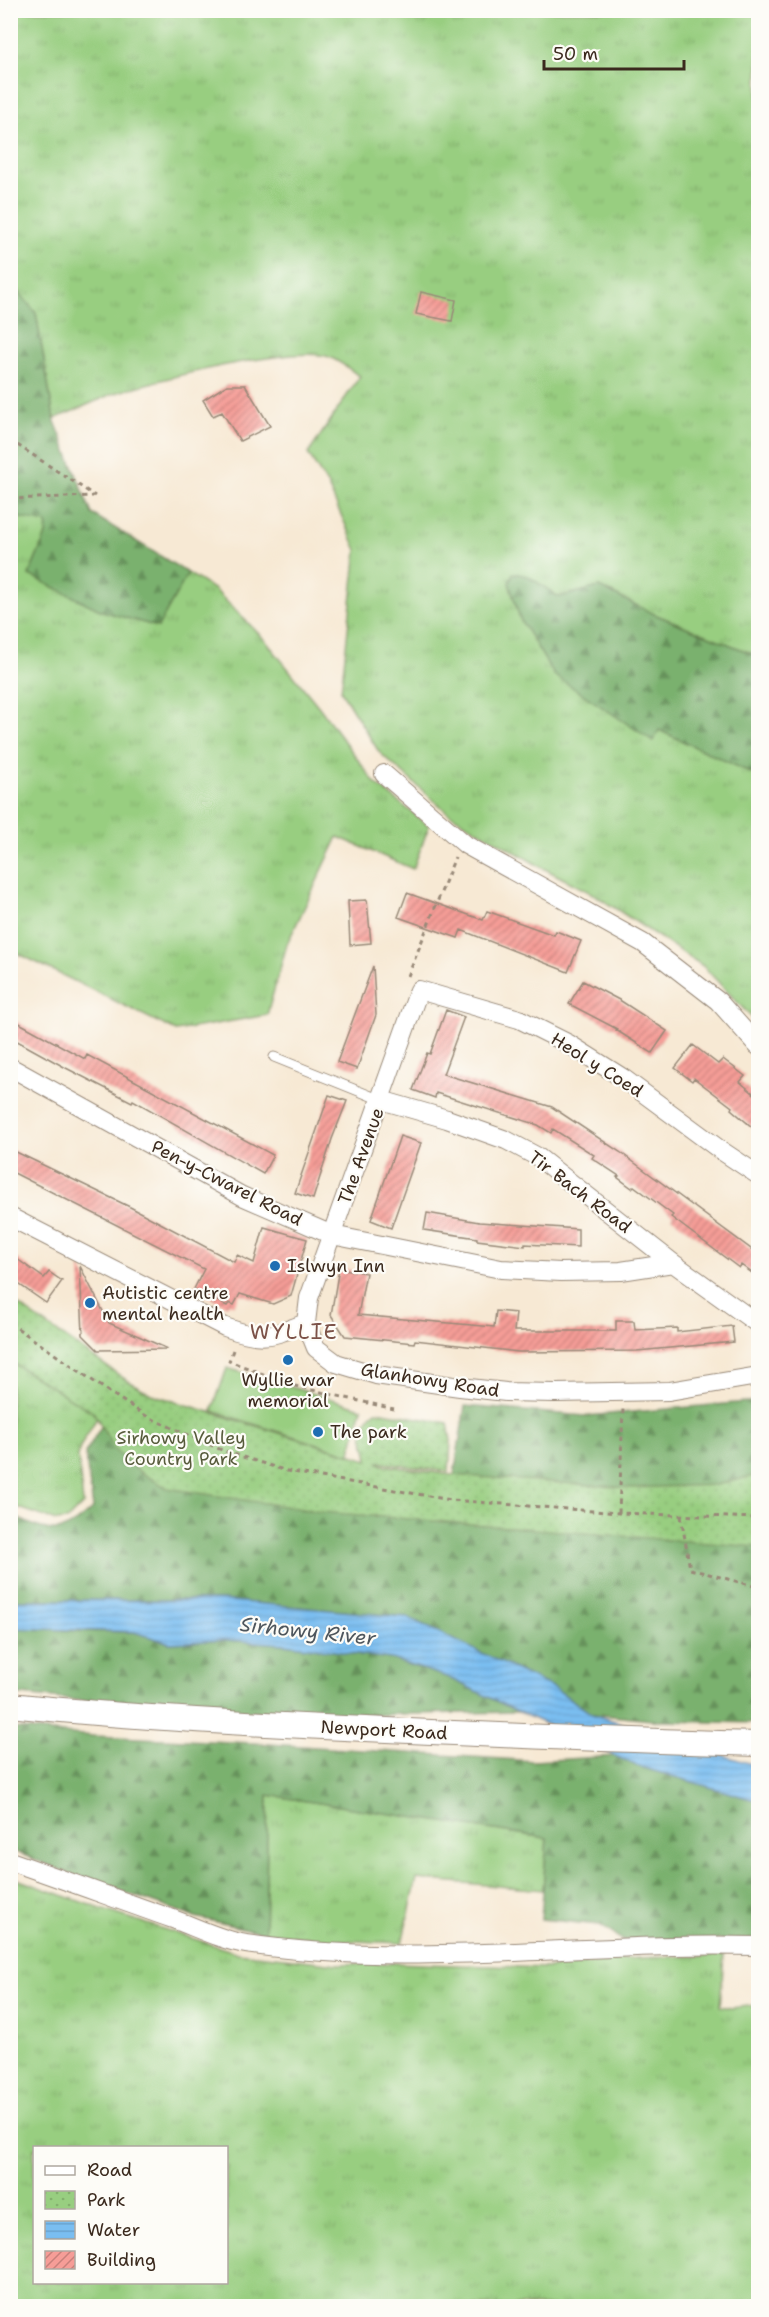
<svg xmlns="http://www.w3.org/2000/svg" width="769" height="2317" viewBox="0 0 769 2317" font-family="'Shantell Sans',sans-serif">
<defs>
<pattern id="grass-tufts" width="24" height="20" patternUnits="userSpaceOnUse" patternTransform="scale(1.5)"><rect width="24" height="20" fill="#98ce80"/><path d="M3 7l-1-3M5 7V3M7 7l1-3M15 17l-1-3M17 17v-4M19 17l1-3" fill="none" stroke="#84b16e"/></pattern>
<pattern id="forest-firs" width="22" height="20" patternUnits="userSpaceOnUse" patternTransform="scale(1.5)"><rect width="22" height="20" fill="#7ab16e"/><path d="M5 1l3.5 6h-7zM16 11l3.5 6h-7z" fill="#65905a"/></pattern>
<pattern id="park-dots" width="8" height="8" patternUnits="userSpaceOnUse" patternTransform="scale(1.5)"><rect width="8" height="8" fill="#98ce80"/><path d="M2 2h.1M6 6h.1" fill="none" stroke="#84b16e" stroke-width="1.8" stroke-linecap="round"/></pattern>
<pattern id="water-rules" width="6" height="5" patternUnits="userSpaceOnUse" patternTransform="scale(1.5)"><rect width="6" height="5" fill="#7abef1"/><path d="M0 2.5h6" fill="none" stroke="#6aa3ce"/></pattern>
<pattern id="building-hatch" width="6" height="6" patternUnits="userSpaceOnUse" patternTransform="scale(1.5)"><rect width="6" height="6" fill="#f69d97"/><path d="M-1 1l2-2M0 6l6-6M5 7l2-2" fill="none" stroke="#c8807b"/></pattern>
</defs>
<rect width="100%" height="100%" fill="#fdfcf7"/>
<filter id="ink" filterUnits="userSpaceOnUse"><feTurbulence type="fractalNoise" baseFrequency=".0167" numOctaves="2"/><feDisplacementMap in="SourceGraphic" scale="12" xChannelSelector="R" yChannelSelector="G"/><feConvolveMatrix kernelMatrix="1 2 1 2 8 2 1 2 1" color-interpolation-filters="sRGB"/></filter>
<filter id="wash" filterUnits="userSpaceOnUse"><feTurbulence type="fractalNoise" baseFrequency=".008" numOctaves="4" result="noise"/><feDisplacementMap in="SourceGraphic" scale="24" xChannelSelector="R" yChannelSelector="G"/><feGaussianBlur stdDeviation="1.35" result="paint"/><feColorMatrix in="noise" values="0 0 0 0 0 0 0 0 0 0 0 0 0 0 0 0 0 1.4 0 .05"/><feComposite in="paint" operator="in"/></filter>
<g filter="url(#wash)">
<rect width="100%" height="100%" fill="#f7e9d4"/>
<path fill="url(#grass-tufts)" stroke="#6a7c4f" stroke-width="1.5" fill-rule="evenodd" d="M10,11H758V656L654,614L599,587L559,597L528,576L653,741L659,730L758,776V1024L703,966L595,895L541,867L448,813L379,752L341,691L357,550L327,484L308,454L360,376C350,370 340,361 329,357C297,344 149,381 113,394C93,402 74,411 54,419L36,313L11,282Z
M10,516L47,522L46,535L29,575L158,627L188,573L215,590L265,640L319,707L375,783L429,826L413,869L338,837L287,944L267,1015L176,1031L11,950Z
M10,1337L102,1409L80,1447L78,1456L83,1504L67,1520L56,1521L11,1505Z
M268,1795L547,1838L543,1890L417,1879L402,1943L331,1940L265,1933Z
M11,1877L107,1911L238,1953L338,1964L392,1963L549,1968L638,1958L724,1955L720,2006L731,2008L758,2005V2306H11ZM34,2148H226V2282H34Z"/>
<path fill="url(#forest-firs)" stroke="#5a6e46" stroke-width="1.5" d="M10,282L36,313L54,419L92,514L188,573L158,627L102,611L29,575L46,535L47,523L11,516Z
M513,573L528,576L559,597L599,587L654,614L758,656V776L659,730L653,741L554,675L520,619L509,583Z
M758,1401V1513L451,1494L465,1406L586,1416Z
M110,1412L178,1447L758,1526V1723L661,1721L592,1714L556,1689L407,1617L221,1600H11L10,1515C52,1533 58,1540 93,1508L85,1453Z
M22,1627L76,1631L134,1632L170,1643L226,1640L285,1644L391,1659L447,1677L519,1712L358,1715L159,1708L11,1694V1628Z
M10,1728L94,1736L253,1743L534,1761L616,1756L637,1766L758,1801V1940H622L600,1925L541,1919L547,1838L268,1795L265,1933L195,1917L61,1870L11,1850Z"/>
<path fill="url(#park-dots)" stroke="#6a7c4f" stroke-width="1.5" d="M11,1300L125,1379L151,1394L368,1460C366,1438 354,1428 376,1411L448,1423L451,1441L449,1472L377,1462L383,1465L452,1475L629,1488L716,1485L758,1475V1547L322,1512L167,1488L140,1472L115,1450L94,1413L11,1362Z"/>
<path fill="#98ce80" stroke="#6a7c4f" stroke-width="1.5" d="M227,1368L362,1408L350,1454L212,1411Z"/>
<path fill="url(#water-rules)" stroke="#5a7488" stroke-width="1.5" d="M10,1600H221L407,1617L556,1689L592,1714L758,1766V1801L637,1766L519,1712L447,1677L391,1659L285,1644L226,1640L170,1643L134,1632L11,1628Z"/>
<g id="blocks">
<path fill="url(#building-hatch)" d="M421,292L456,300L452,321L416,314Z
M227,385H245L270,426L240,441L222,412L213,416L203,400Z
M407,893L483,920L487,911L554,935L556,931L581,941L568,972L461,930L458,938L398,917Z
M367,900L371,943L350,945L348,901Z
M373,966L376,1015L357,1069L337,1062Z
M583,981L621,1001L667,1031L652,1053L616,1030L617,1029L569,1004Z
M446,1010L464,1017L443,1074L552,1107L620,1152L759,1255V1278L741,1265L739,1268L671,1217L673,1215L634,1186L632,1188L617,1177L619,1176L592,1158L594,1155L553,1129L551,1133L538,1125L436,1093L435,1098L413,1090L427,1053L430,1054Z
M10,1018L85,1059L87,1055L273,1155L263,1174L133,1100L132,1102L66,1068L10,1037Z
M693,1045L718,1064L723,1059L745,1076L740,1082L759,1098V1133L731,1109L732,1107L694,1078L692,1081L675,1068Z
M329,1095L347,1101L332,1139L313,1199L295,1193Z
M400,1136L421,1143L391,1228L371,1220Z
M10,1149L130,1207L234,1262L237,1255L254,1263L264,1227L307,1239L291,1296L273,1304L240,1294L234,1305L229,1303L227,1306L194,1289L204,1269L10,1171Z
M427,1213L479,1222L578,1229V1247L525,1244V1246L477,1240V1238L424,1230Z
M17,1259L44,1278L49,1272L62,1281L46,1303L10,1278V1268Z
M80,1266L109,1323L168,1349L98,1350L83,1335Z
M339,1268L366,1273L358,1315L494,1327L496,1311L516,1313L514,1331H616V1321H634L635,1330L677,1328V1332L732,1326L734,1342L637,1351L519,1352L415,1340L414,1343L345,1336L331,1315Z"/>
</g>
</g>
<g filter="url(#ink)">
<use href="#blocks" fill-opacity="0" stroke="#998a79" stroke-width="1.5"/>
<g fill="none" stroke-linecap="round" stroke-linejoin="round">
<defs>
<path id="lane" d="M274,1057L381,1100"/>
<path id="street" d="M384,774L466,845L643,943L718,1001L758,1046
M10,1067L242,1196L332,1235L501,1269L561,1272L621,1271L673,1263
M381,1100L447,1119L506,1140L538,1157L673,1263L758,1324
M10,1217L225,1327C262,1341 270,1337 306,1323L316,1348L336,1363L376,1375L460,1387L506,1392L555,1393L669,1391L758,1376
M306,1323L309,1298L419,990L519,1019L569,1044L623,1078L719,1149L758,1175
M10,1861C65,1880 119,1900 173,1919C195,1927 223,1941 246,1944C416,1969 588,1941 758,1946"/>
<path id="secondary" d="M10,1705C114,1716 219,1722 323,1727C468,1734 613,1740 758,1744"/>
</defs>
<use href="#lane" stroke="#998a79" stroke-width="11"/>
<use href="#street" stroke="#998a79" stroke-width="20"/>
<use href="#secondary" stroke="#998a79" stroke-width="26"/>
<path stroke="#998a79" stroke-width="3" stroke-dasharray="4.5 4.5" stroke-linecap="butt" d="M10,440L95,496
M10,499L93,496
M408,976L455,857
M10,1323L109,1392L148,1417L224,1451L287,1471L451,1500L619,1513L758,1518
M233,1350L229,1361L295,1386L394,1409
M619,1513L623,1409
M681,1516L690,1569L758,1587"/>
<use href="#lane" stroke="#fff" stroke-width="9"/>
<use href="#street" stroke="#fff" stroke-width="18"/>
<use href="#secondary" stroke="#fff" stroke-width="24"/>
</g>
</g>
<g fill="#1f6fb2" stroke="#fdfcf7" stroke-width="2">
<circle cx="275" cy="1266" r="6"/>
<circle cx="90" cy="1303" r="6"/>
<circle cx="288" cy="1360" r="6"/>
<circle cx="318" cy="1432" r="6"/>
</g>
<g text-anchor="middle" dominant-baseline="central" stroke-width="4.5" stroke-linejoin="round" paint-order="stroke">
<g font-size="18" fill="#3b2a1e" stroke="#fdfcf7">
<text transform="translate(597 1065) rotate(32)">Heol y Coed</text>
<text transform="translate(361 1156) rotate(-70)">The Avenue</text>
<text transform="translate(227 1183) rotate(27)">Pen-y-Cwarel Road</text>
<text transform="translate(580 1192) rotate(37)">Tir Bach Road</text>
<text transform="translate(430 1380) rotate(9)">Glanhowy Road</text>
<text transform="translate(384 1730) rotate(3)">Newport Road</text>
</g>
<g font-size="18" fill="#3b2a1e" stroke="#fdfcf7" text-anchor="start">
<text x="287" y="1266">Islwyn Inn</text>
<text x="102" y="1293">Autistic centre<tspan x="102" dy="21">mental health</tspan></text>
<text x="288" y="1380" text-anchor="middle">Wyllie war<tspan x="288" dy="21">memorial</tspan></text>
<text x="330" y="1432">The park</text>
</g>
<g font-size="18" fill="#575b3b" stroke="#fdfcf7">
<text x="181" y="1438">Sirhowy Valley<tspan x="181" dy="21">Country Park</tspan></text>
</g>
<g font-size="20" font-style="italic" fill="#4e565d" stroke="#fdfcf7">
<text transform="translate(308 1631) rotate(6)">Sirhowy River</text>
</g>
<g font-size="21" letter-spacing="1.5" fill="#7c5248" stroke="#fdfcf7">
<text x="294" y="1332">WYLLIE</text>
</g>
</g>
<rect width="769" height="2317" fill="none" stroke="#fdfcf7" stroke-width="36"/>
<rect x="33" y="2146" width="195" height="138" fill="#fdfcf7" stroke="#afa8a0" stroke-width="1.5"/>
<rect x="45" y="2166" width="30" height="9" fill="#ffffff" stroke="#afa8a0" stroke-width="1.5"/>
<text x="87" y="2176" font-size="18" fill="#3b2a1e">Road</text>
<rect x="45" y="2191" width="30" height="18" fill="url(#park-dots)" stroke="#afa8a0" stroke-width="1.5"/>
<text x="87" y="2206" font-size="18" fill="#3b2a1e">Park</text>
<rect x="45" y="2221" width="30" height="18" fill="url(#water-rules)" stroke="#afa8a0" stroke-width="1.5"/>
<text x="87" y="2236" font-size="18" fill="#3b2a1e">Water</text>
<rect x="45" y="2251" width="30" height="18" fill="url(#building-hatch)" stroke="#afa8a0" stroke-width="1.5"/>
<text x="87" y="2266" font-size="18" fill="#3b2a1e">Building</text>
<path d="M544 60v9h140v-9" fill="none" stroke="#3b2a1e" stroke-width="3"/>
<text x="553" y="60" font-size="18" fill="#3b2a1e" stroke="#fdfcf7" stroke-width="4.5" paint-order="stroke">50 m</text>
</svg>
